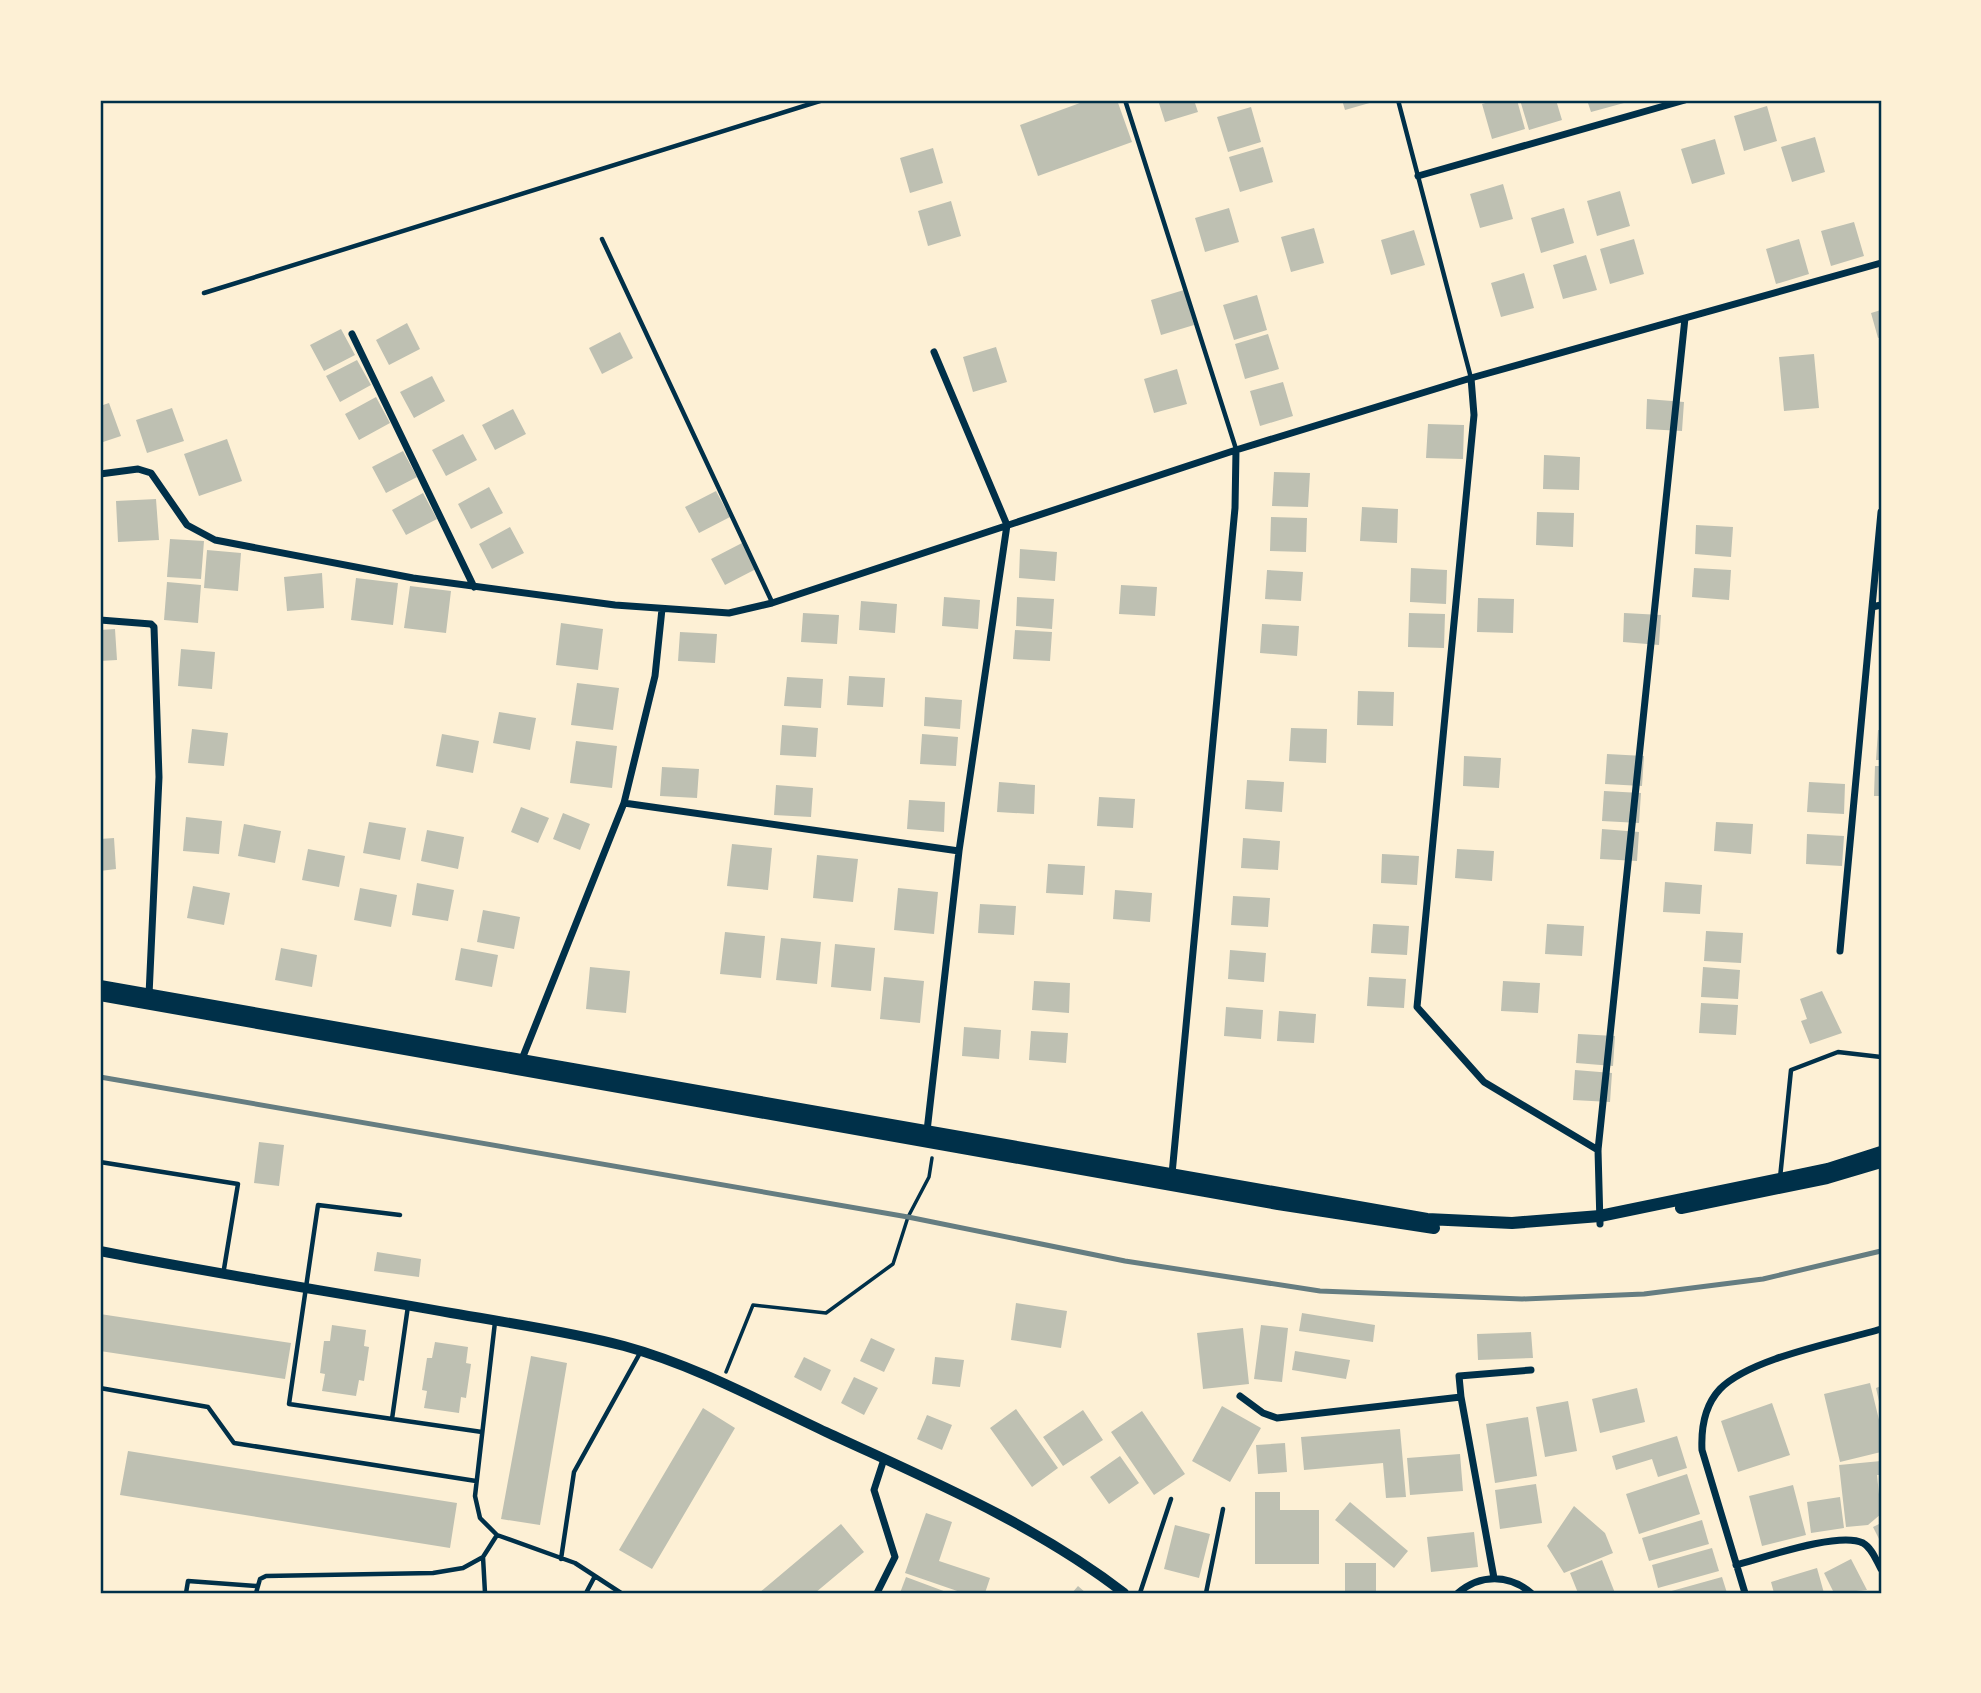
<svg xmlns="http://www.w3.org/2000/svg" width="1981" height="1693" viewBox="0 0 1981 1693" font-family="Montserrat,sans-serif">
<rect width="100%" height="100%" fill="#fdf0d5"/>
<path fill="#bec0b2" d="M1088,100H1117L1132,142L1038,176L1020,125Z
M1158,100H1194L1198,112L1165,122Z
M1342,100H1380L1345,110Z
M1496,100H1517L1525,129L1492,139L1482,104Z
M1520,100H1556L1562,120L1529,130Z
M1587,100H1624V103L1591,112Z
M1767,106L1777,141L1744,151L1734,116Z
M1251,107L1261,142L1228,152L1217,117Z
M1815,137L1825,172L1792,182L1781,147Z
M1715,139L1725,174L1692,184L1681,149Z
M1263,147L1273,182L1240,192L1229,157Z
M933,148L943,183L910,193L900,158Z
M1503,184L1513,219L1480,228L1470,194Z
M1620,191L1630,226L1597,236L1587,201Z
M951,201L961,236L928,246L918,211Z
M1229,208L1239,242L1205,252L1195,218Z
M1564,208L1574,243L1541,253L1531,218Z
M1854,222L1864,256L1831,266L1821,231Z
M1314,228L1324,263L1291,272L1281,237Z
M1414,230L1425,265L1391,275L1381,240Z
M1634,239L1644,274L1610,284L1600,249Z
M1799,239L1809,274L1776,284L1766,249Z
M1586,255L1597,290L1563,299L1553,265Z
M1524,273L1534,308L1501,317L1491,283Z
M1184,290L1194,325L1161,335L1151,300Z
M1257,295L1267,330L1234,340L1223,305Z
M1881,310V337L1878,338L1871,313Z
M407,323L420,349L389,365L376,340Z
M341,329L355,355L324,371L310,345Z
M620,332L633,358L602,374L589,348Z
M1268,334L1279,369L1245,379L1235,344Z
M996,347L1007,382L973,392L963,357Z
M1814,354L1819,408L1784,411L1779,357Z
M357,360L371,385L340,402L326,376Z
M1177,369L1187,404L1154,413L1144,379Z
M432,376L445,401L414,418L400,392Z
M1283,382L1293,416L1260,426L1250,391Z
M376,397L390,423L359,440L345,414Z
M1647,399L1684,402L1682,431L1646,429Z
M109,403L121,436L100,443V406Z
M172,408L184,441L147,453L136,420Z
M513,409L526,434L495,450L482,425Z
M1428,424L1464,425L1463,459L1426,458Z
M463,434L477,460L446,476L432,450Z
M227,439L242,481L199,496L184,454Z
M403,451L417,477L386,493L372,467Z
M1544,455L1580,457L1579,490L1543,489Z
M1274,472L1310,473L1308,507L1272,506Z
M489,487L503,513L471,529L458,504Z
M716,491L730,517L699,533L685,507Z
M423,493L437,519L406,535L392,510Z
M156,499L159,540L118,542L116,501Z
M1362,507L1398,509L1397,543L1360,541Z
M1537,512L1574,513L1573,547L1536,545Z
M1271,517L1307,518L1306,552L1270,551Z
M1696,525L1733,527L1731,557L1695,554Z
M510,527L524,553L492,569L479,544Z
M170,539L204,541L201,579L167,577Z
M742,543L756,569L725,585L711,559Z
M1020,549L1057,552L1055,581L1019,578Z
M207,550L241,553L238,591L204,588Z
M1411,568L1447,570L1446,604L1410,602Z
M1694,568L1731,570L1729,600L1692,597Z
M1267,570L1303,572L1301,601L1265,599Z
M322,573L324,608L287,611L284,577Z
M356,578L398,583L393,625L351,620Z
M167,582L201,585L198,623L164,620Z
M1121,585L1157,587L1155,616L1119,614Z
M410,586L451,591L446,633L404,628Z
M944,597L980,600L978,629L942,626Z
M1017,597L1054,599L1052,629L1016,626Z
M1478,598L1514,599L1513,633L1477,632Z
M861,601L897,604L895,633L859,630Z
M803,613L839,615L837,644L801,642Z
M1409,613L1445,614L1444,648L1408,647Z
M1624,613L1661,615L1659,645L1623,642Z
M561,623L603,629L598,670L556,665Z
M1262,624L1299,626L1297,656L1260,653Z
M115,629L117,660L100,661V630Z
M1015,630L1052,632L1050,661L1013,659Z
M680,632L717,634L715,663L678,661Z
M181,649L215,652L212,689L178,686Z
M849,676L885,678L883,707L847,705Z
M787,677L823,679L821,708L784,706Z
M577,683L619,688L613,730L571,725Z
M1358,691L1394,692L1393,726L1357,725Z
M925,697L962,700L960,729L924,726Z
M499,712L536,718L530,750L493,743Z
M782,725L818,728L816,757L780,755Z
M1291,728L1327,729L1326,763L1289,761Z
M192,729L228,733L224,766L188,763Z
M1878,730H1881V760H1876Z
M442,734L479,741L473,773L436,766Z
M922,734L958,737L956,766L920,764Z
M576,741L617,746L612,788L570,783Z
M1607,754L1644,756L1642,786L1605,784Z
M1464,756L1501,758L1499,788L1463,786Z
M1875,766H1881V796H1874Z
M662,767L699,769L697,798L660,796Z
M1247,780L1284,782L1282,812L1245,809Z
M999,782L1035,785L1034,814L997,812Z
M1809,782L1845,784L1844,814L1807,812Z
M776,785L813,788L811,817L774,815Z
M1604,791L1641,793L1639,823L1602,821Z
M1099,797L1135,799L1133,828L1097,826Z
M909,800L945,802L944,832L907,829Z
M521,807L549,818L538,843L511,832Z
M563,813L590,824L580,850L553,839Z
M186,817L222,821L219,854L183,851Z
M369,822L406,828L400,860L363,853Z
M1716,822L1753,824L1751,854L1714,851Z
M244,824L281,831L275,863L238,856Z
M1602,829L1639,832L1637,861L1600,859Z
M427,830L464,837L458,869L421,861Z
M1807,834L1844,836L1842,866L1806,864Z
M114,838L116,869L100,871V839Z
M1243,838L1280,841L1278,870L1241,868Z
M732,844L772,848L768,890L727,886Z
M308,849L345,856L339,887L302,880Z
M1457,849L1494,851L1492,881L1455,878Z
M1382,854L1419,856L1417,885L1381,883Z
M817,855L858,859L853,902L813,898Z
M1048,864L1085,866L1083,895L1046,893Z
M1665,882L1702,885L1700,914L1663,912Z
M417,883L454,890L448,921L412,915Z
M193,886L230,893L224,925L187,918Z
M360,888L397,895L391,927L354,920Z
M898,888L938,892L934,934L894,930Z
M1115,890L1152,893L1150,922L1113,919Z
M1233,896L1270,898L1268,927L1231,925Z
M980,904L1016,906L1014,935L978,933Z
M483,910L520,917L514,949L477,942Z
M1373,924L1409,926L1407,955L1371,953Z
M1547,924L1584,926L1582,956L1545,954Z
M1706,931L1743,933L1741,963L1704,961Z
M725,932L765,936L761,978L720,974Z
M781,938L821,942L817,984L776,980Z
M835,944L875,948L871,991L831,987Z
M281,948L317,955L312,987L275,980Z
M461,948L498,955L492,987L455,980Z
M1230,950L1266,953L1264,982L1228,979Z
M590,967L630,971L626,1013L586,1009Z
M1703,967L1740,970L1738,999L1701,997Z
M884,977L924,981L920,1023L880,1019Z
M1369,977L1406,979L1404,1008L1367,1006Z
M1034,981L1070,983L1069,1013L1032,1010Z
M1503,981L1540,983L1538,1013L1501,1011Z
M1822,991L1842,1033L1810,1044L1801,1021L1807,1019L1800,999Z
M1701,1003L1738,1005L1736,1035L1699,1033Z
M1226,1007L1263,1010L1261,1039L1224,1036Z
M1279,1011L1316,1014L1314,1043L1277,1041Z
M964,1027L1001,1030L999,1059L962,1056Z
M1031,1031L1068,1033L1066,1063L1029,1060Z
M1578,1034L1615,1036L1613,1066L1576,1063Z
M1575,1070L1612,1073L1610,1102L1573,1100Z
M259,1142L284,1145L279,1186L254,1183Z
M377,1252L421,1259L419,1277L374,1271Z
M1016,1303L1067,1311L1061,1348L1011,1340Z
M1302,1313L1375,1325L1373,1342L1299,1331Z
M100,1314L291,1343L285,1379L100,1351Z
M332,1325L366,1330L364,1346L369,1347L364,1381L359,1380L356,1396L322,1391L325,1374L320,1373L324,1341H330Z
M1261,1325L1288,1328L1282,1382L1254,1379Z
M1243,1328L1249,1384L1203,1389L1197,1333Z
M1531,1332L1533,1358L1478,1360L1477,1334Z
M871,1338L895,1349L884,1372L860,1361Z
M435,1342L468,1347L466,1363L471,1364L466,1398L461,1397L459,1413L424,1408L427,1391L422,1390L427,1358H432Z
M1295,1351L1350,1360L1346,1379L1292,1370Z
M531,1356L567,1363L540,1525L501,1519Z
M804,1357L831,1370L821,1391L794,1377Z
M935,1357L964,1360L960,1387L932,1384Z
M854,1377L878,1388L864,1415L841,1403Z
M1870,1383L1881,1428V1452L1840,1462L1824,1394Z
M1881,1386V1406H1880L1876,1388Z
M1637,1388L1645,1422L1600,1433L1592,1399Z
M1568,1401L1577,1451L1545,1457L1536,1407Z
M1772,1403L1790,1455L1738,1472L1721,1421Z
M1222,1406L1261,1428L1230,1482L1192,1461Z
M703,1408L735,1428L652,1569L619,1550Z
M1016,1409L1058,1468L1032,1487L990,1428Z
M1083,1410L1103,1440L1063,1466L1043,1437Z
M1142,1411L1185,1474L1154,1495L1111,1432Z
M927,1415L952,1425L942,1450L917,1439Z
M1528,1417L1537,1476L1495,1483L1486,1424Z
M1400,1429L1406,1497L1386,1498L1383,1463L1304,1470L1301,1437Z
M1677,1436L1687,1468L1658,1477L1652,1459L1616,1470L1612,1456Z
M1285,1443L1287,1472L1258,1474L1256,1445Z
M128,1451L457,1503L450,1548L120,1495Z
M1460,1454L1463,1491L1410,1495L1407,1458Z
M1120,1456L1139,1483L1109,1504L1090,1477Z
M1881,1461V1475H1877L1881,1514L1868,1525L1846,1527L1839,1465Z
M1687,1474L1700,1514L1639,1534L1626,1494Z
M1536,1484L1542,1523L1500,1529L1495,1490Z
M1793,1485L1806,1535L1762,1546L1749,1496Z
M1255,1492H1280V1510H1319V1564H1255Z
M1840,1497L1844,1528L1811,1533L1807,1502Z
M1350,1502L1408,1551L1394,1568L1335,1520Z
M1574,1506L1605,1533L1613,1553L1564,1573L1547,1546Z
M926,1513L952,1522L939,1561L990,1578L985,1593H963L905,1573Z
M1702,1520L1709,1544L1649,1561L1642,1538Z
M1881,1523V1543L1873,1527Z
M841,1524L864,1552L815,1593H759Z
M1175,1525L1210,1534L1199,1578L1164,1569Z
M1474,1532L1478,1567L1431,1572L1427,1537Z
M1712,1548L1719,1571L1658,1588L1652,1565Z
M1851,1559L1867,1590L1834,1593L1824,1573Z
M1602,1560L1615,1593H1578L1570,1573Z
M1345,1563H1376V1593H1345Z
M1817,1568L1824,1593H1774L1771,1582Z
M906,1577L949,1593H900Z
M1722,1577L1727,1593H1668V1592Z
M1078,1586L1086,1593H1072Z"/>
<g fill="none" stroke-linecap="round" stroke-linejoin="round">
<path stroke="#003049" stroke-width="3.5" d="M726,1372L753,1305L826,1313L893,1264L908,1217L929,1177L932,1158"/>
<path stroke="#003049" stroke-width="4.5" d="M1125,100L1236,449
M1398,100L1471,378
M602,239L772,602
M204,293L823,100
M100,1162L238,1184L223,1275
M1780,1178L1791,1070L1838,1052L1881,1057
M400,1215L318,1205L289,1404L482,1432
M495,1322L475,1496L480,1518L497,1535L575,1563L621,1593
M100,1388L208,1407L234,1443L476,1481
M392,1419L408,1306
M483,1557L485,1593
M561,1559L574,1472L640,1353
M186,1593L188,1581L256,1586
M256,1593L260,1579L266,1576L433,1573L463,1568L483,1557L497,1535
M586,1593L595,1576
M1140,1593L1171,1499
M1206,1593L1223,1509"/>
<path stroke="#003049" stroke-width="7" d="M1418,176L1685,100
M352,334L474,587
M1471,378L1474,415L1417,1007L1484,1082L1598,1150
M100,474L138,469L151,473L187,525L215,540L413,578L615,605L729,613L772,603L1236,450L1471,378L1881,263
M1872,607L1881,512
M100,620L151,624L154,627L159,777L149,995
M624,803L959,851
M1840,951L1872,607L1881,605
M522,1059L624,803L655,676L662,609
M927,1131L959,851L1007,525L934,352
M1172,1174L1235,508L1236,450
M1600,1224L1598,1150L1685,318
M1240,1396L1263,1413L1277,1418L1461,1397L1494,1578
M1461,1397L1459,1376L1531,1370
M1736,1565C1763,1558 1839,1531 1863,1543C1872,1548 1876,1560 1881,1569
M877,1593L895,1557L874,1490L884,1459
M1458,1593C1480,1574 1509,1574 1531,1593
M1745,1593L1702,1450C1701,1429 1705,1405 1720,1389C1750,1358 1838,1342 1881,1329"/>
<path stroke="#003049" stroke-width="10" d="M100,1251C216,1274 334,1292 451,1313C508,1323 567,1331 624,1346C694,1365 760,1401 826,1432C927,1479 1035,1524 1124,1593"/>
<path stroke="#003049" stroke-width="12" d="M100,986L1427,1219L1512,1223L1600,1216L1828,1169L1881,1152
M100,995L1278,1204L1434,1228
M1681,1208L1827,1178L1881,1162"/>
<path stroke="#657d81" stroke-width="5" d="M100,1077L908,1217L1125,1261L1320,1291L1522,1299L1644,1294L1763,1279L1881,1251"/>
</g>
<rect width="1981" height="1693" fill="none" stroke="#fdf0d5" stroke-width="203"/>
<rect x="102" y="102" width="1778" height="1490" fill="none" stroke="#003049" stroke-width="2.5"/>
</svg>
